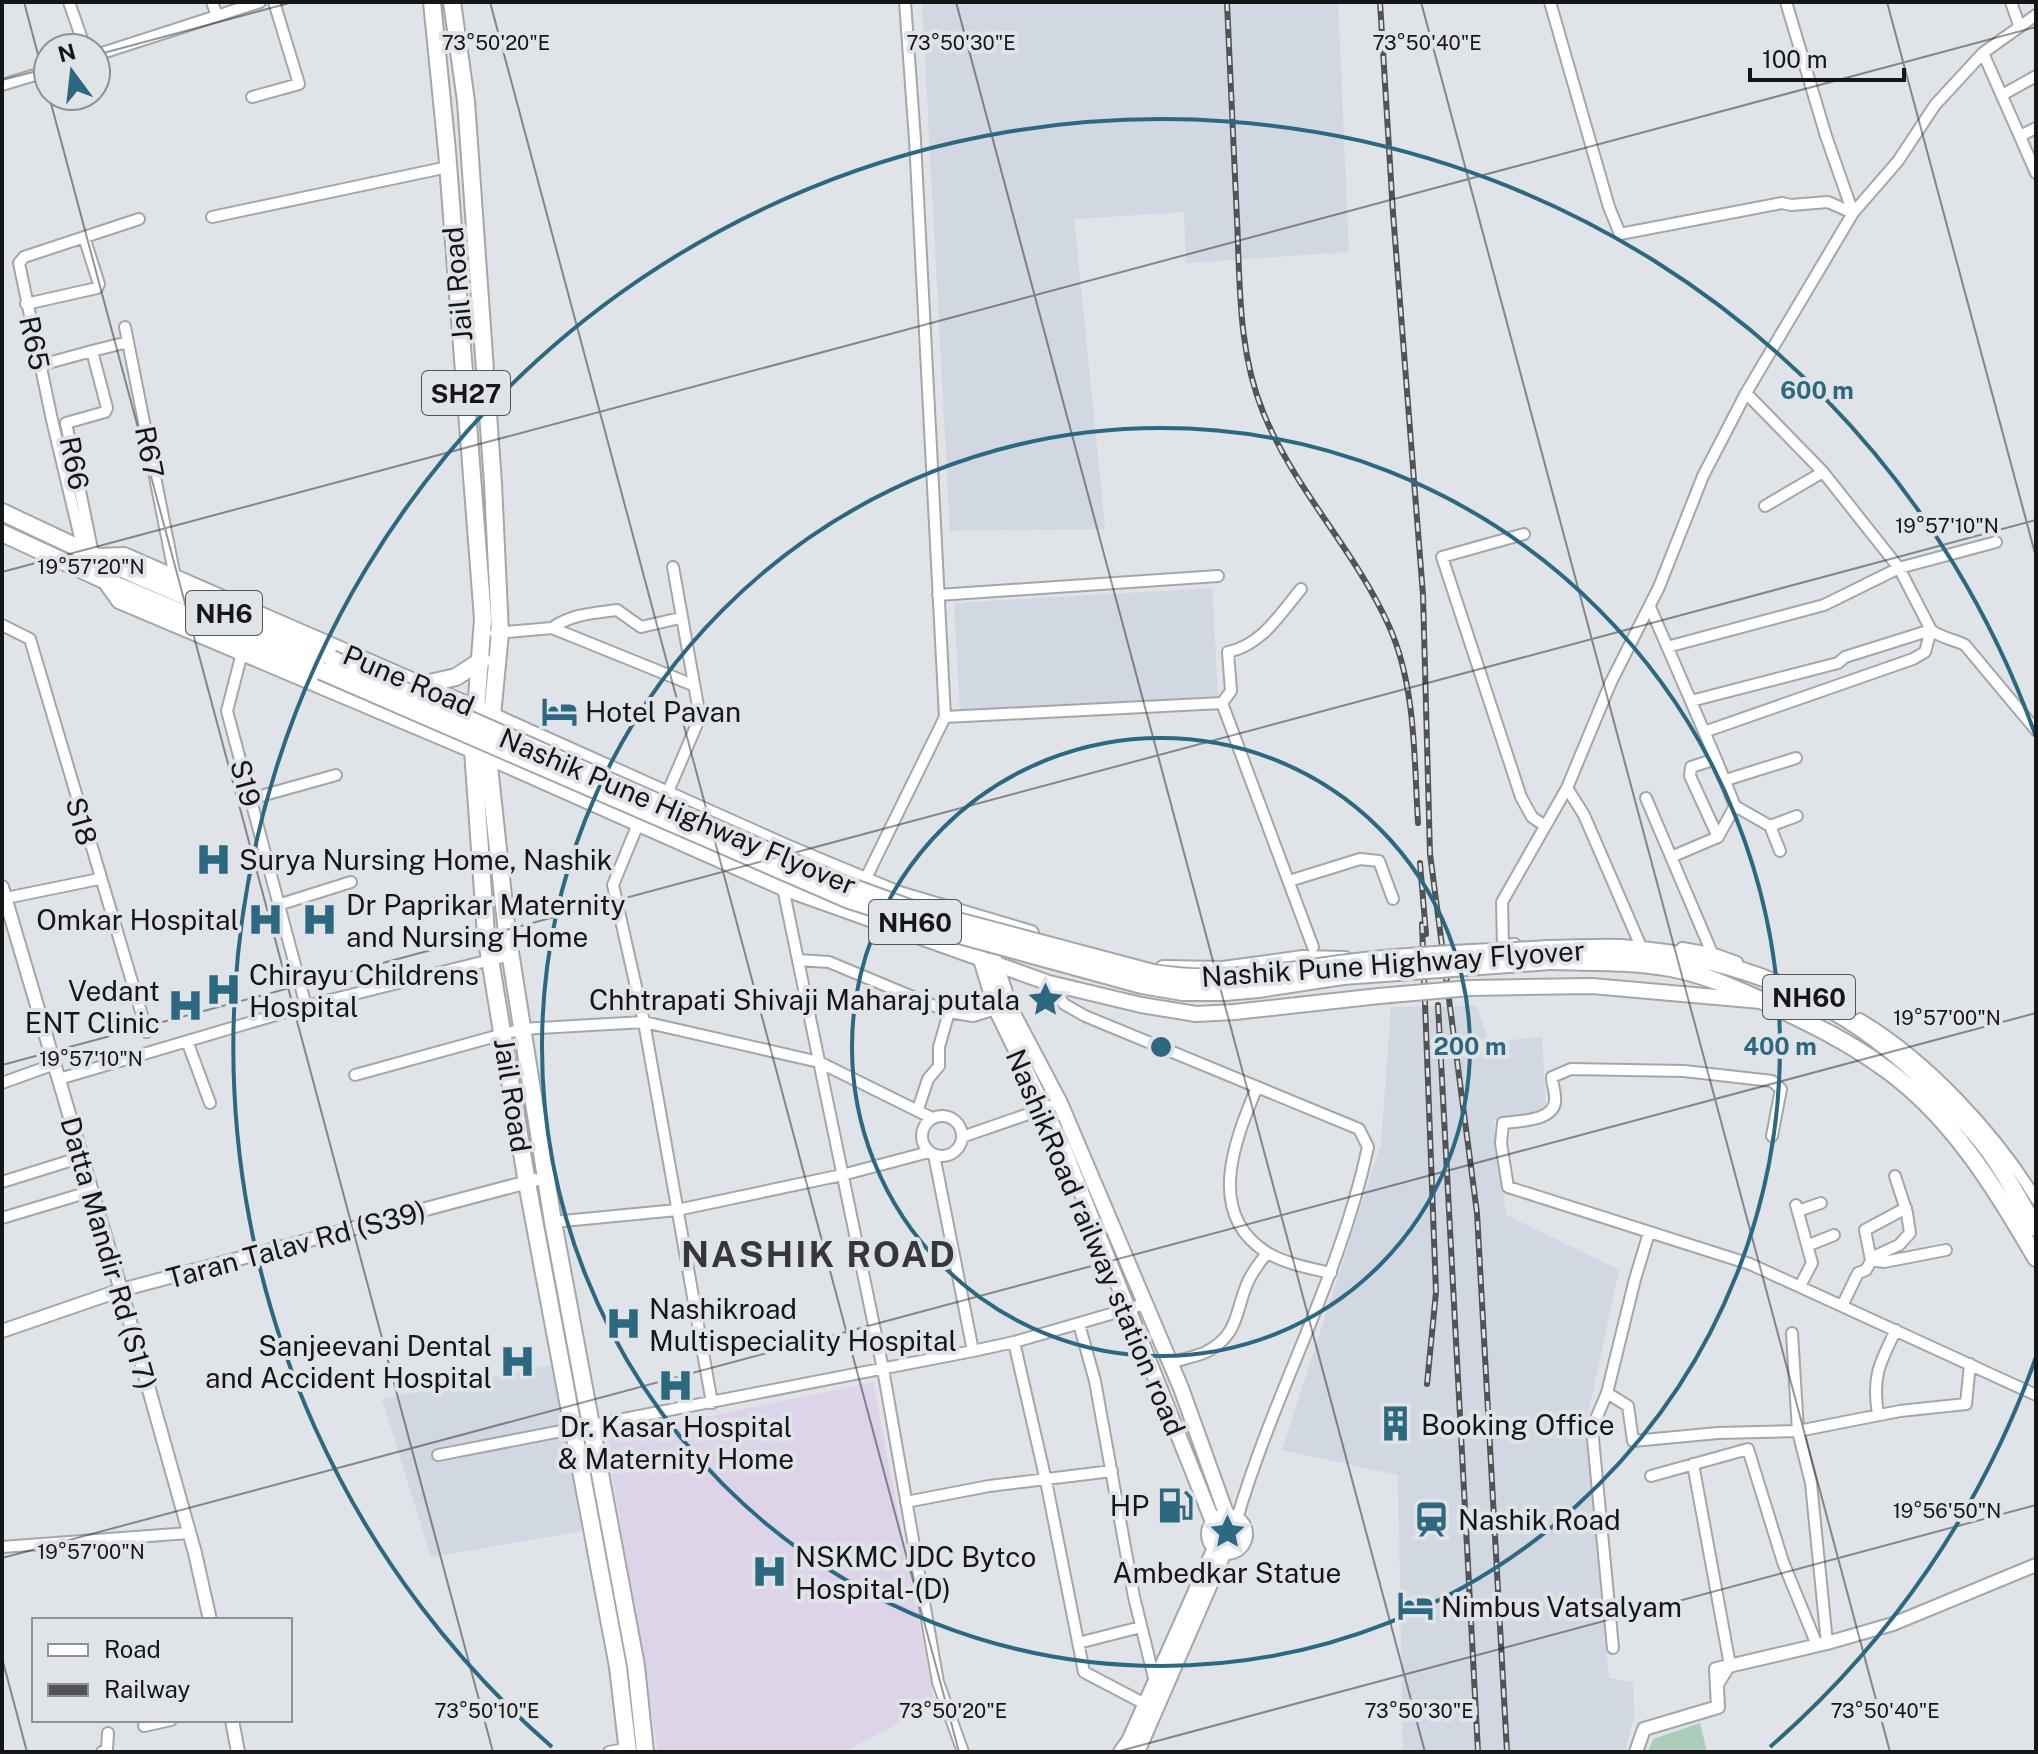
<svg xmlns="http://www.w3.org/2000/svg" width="2038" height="1754" viewBox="0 0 2038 1754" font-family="'Public Sans',sans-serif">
<rect width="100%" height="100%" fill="#e0e3e7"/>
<path fill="#d1d8e2" d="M922,2H1338L1349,252L1186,263L1184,212L1074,219L1105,529L950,531Z
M1212,588L1218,696L960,710L954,603Z
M1477,1006L1489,1042L1542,1037L1546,1112L1493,1120L1506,1215L1619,1270L1586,1424L1609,1678L1633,1682L1634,1718L1625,1752H1403L1398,1475L1282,1450L1381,1144L1391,1007Z
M551,1365L582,1531L431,1557L382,1399Z"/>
<path fill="#ded4e9" d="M873,1382L935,1705L843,1752H658L606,1438Z"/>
<path fill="#abcdba" d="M1700,1723L1707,1752H1648L1653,1739Z"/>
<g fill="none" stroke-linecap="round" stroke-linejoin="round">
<defs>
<path id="minor" d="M69,2L85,48
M212,2L217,16
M905,2L915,140L945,717
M1550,2L1609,207L1620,234L1782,203L1791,205L1828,202L1853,213
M1786,2L1826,136L1853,213
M2011,2L2019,25
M1983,53L2036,173
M96,55L260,2
M2,85L48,71
M2002,95L2036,76
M252,97L299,84L274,2
M2020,136L2036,128
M212,217L448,167
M26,304L97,288L99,284L84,237
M125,327L175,577
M92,351L128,342
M48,363L92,351L107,408L105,412L66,423L93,554
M1746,393L1823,472L1899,568L1931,630C1941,638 1953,639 1965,645L2036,730
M1765,506L1823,472
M1524,534L1442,557L1521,797L1532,817L1545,826
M83,550L52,420L19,263L24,257L139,219
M938,595L1218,576
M1650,607L1716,759L1691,767L1690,776L1718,837L1671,857
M2,625L30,639L147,1032
M552,628C571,614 594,613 617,610L641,627L680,618
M495,633L552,628L693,685
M1667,647L1824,605L1899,568L1996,542
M242,653L227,711L306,1006
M1691,701L1838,663L1845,657L1931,630L1925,652L1913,659L1704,732
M1222,703L1231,691L1228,652C1262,645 1280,614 1301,589
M1716,759L1735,806L1770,826L1797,816
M1726,780L1796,758
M1567,788L1584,815L1639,942
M667,794L700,717L673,567
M1646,798L1712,953
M250,799L336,775
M1770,826L1780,851
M1718,837L1735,806
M865,880L945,717L1222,703L1313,947
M1289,881L1360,859L1379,861L1393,899
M783,888L883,1369L938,1682L963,1752
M6,898L99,879
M278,905L351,882
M1515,944L1503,945L1502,902L1567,788L1611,682L1659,587L1703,476L1746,393L1853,213L1898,161L1935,105L1983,53L2036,15
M1682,948L1712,953L1737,962
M798,960L829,962L949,1012L973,1016L996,1009
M1049,983L1064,1004L1085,1016L1359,1129L1368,1147C1340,1278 1274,1392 1237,1519
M1860,1019C1927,1059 1995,1132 2036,1199
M187,1041L210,1103
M355,1075L522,1029L644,1022L613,885L638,824
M59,1079L306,1006L510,955
M2,1083L55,1064
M1257,1087C1235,1140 1205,1213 1266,1252C1285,1264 1310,1268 1331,1273
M918,1109L928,1079L939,1066V1047L949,1012
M922 1136a20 20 0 1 1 40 0a20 20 0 1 1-40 0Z
M1772,1136L1781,1089L1772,1081L1684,1071L1571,1069L1552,1077C1552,1084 1555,1090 1555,1097C1558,1121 1520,1121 1503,1123L1501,1143L1508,1187L1750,1264L2036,1395
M962,1137L1060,1103
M934,1155L973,1351
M2,1182L82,1157
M1796,1205L1812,1263L1800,1286
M1906,1208L1865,1230L1871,1260L1884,1262L1946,1250
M1798,1211L1821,1203
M2,1218L92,1191
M553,1222L677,1210L842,1175L929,1152
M1649,1233L1635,1279L1607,1393L1628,1406L1633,1441L1718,1433L1798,1431L1811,1483L1827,1643
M1809,1245L1834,1235
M1842,1306L1858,1273L1866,1270L1873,1257L1899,1245L1910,1233L1907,1213L1895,1176
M1079,1324L1095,1381L1134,1597L1155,1682
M1792,1333L1798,1431L1900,1411L1966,1404L1970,1364
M1014,1342L1046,1481L1084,1672L1145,1704
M1170,1363C1182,1359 1195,1357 1206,1352C1239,1335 1235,1312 1247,1284C1252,1272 1259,1263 1267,1253
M1607,1393L1592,1428L1613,1648
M712,1403L644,1022L819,1062L932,1118
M1878,1415C1872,1377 1879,1364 1896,1330
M438,1455L973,1351L1014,1342L1145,1304
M1693,1464L1730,1665L1717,1686
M1651,1476L1748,1449L1783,1562L1817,1645
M906,1502L989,1486L1112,1471
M2,1547L189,1533
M1078,1643L1141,1627
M144,1726L171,1720
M102,1752L107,1749L108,1733
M609,1752L628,1748"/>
<path id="tertiary" d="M2,887L121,1290L195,1553L210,1620
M2,1331L121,1290L535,1180
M232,1720L238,1752
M1636,1752L1644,1729L1718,1707L1716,1669L1827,1643L1893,1624L2036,1565"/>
<path id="secondary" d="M98,556L124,555L476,708L784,846L899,894L1031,933
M104,580L119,601L488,757L783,888L1049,983L1141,1005L1196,1014L1235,1012L1379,996
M979,953L996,1009L1064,1149L1213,1522
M994,959L1010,1008L1060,1103L1181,1388L1227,1516
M1163,968L1223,969L1303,958L1345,959
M1470,988L1592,986L1761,1001
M1209 1534a18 18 0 1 1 36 0a18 18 0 1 1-36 0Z
M1121,1752L1129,1741L1215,1548
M1137,1752L1224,1552"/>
<path id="primary" d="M432,2L447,151L483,619L473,750L486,935L527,1183L618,1667L628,1752
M452,2L466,101L493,484L500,633L488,757L507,933L553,1222L636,1666L645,1752
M421,685L456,677L482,660"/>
<path id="trunk" d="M2,512L140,577L332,659
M2,533L104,580L321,671
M1548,949C1572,949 1597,947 1621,948C1747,957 1852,1004 1939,1095C1957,1114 1977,1133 1992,1155C2008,1178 2021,1204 2036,1228
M1550,961C1590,962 1631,961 1671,968C1708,975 1740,991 1774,1006C1811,1024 1847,1041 1880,1065C1949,1112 1995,1187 2036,1258"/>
</defs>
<use href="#minor" stroke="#a4a7aa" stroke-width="14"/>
<use href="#tertiary" stroke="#a4a7aa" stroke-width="16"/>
<use href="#secondary" stroke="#a4a7aa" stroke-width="18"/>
<use href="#primary" stroke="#a4a7aa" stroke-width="20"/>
<use href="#trunk" stroke="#a4a7aa" stroke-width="20"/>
<use href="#minor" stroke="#fff" stroke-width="10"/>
<use href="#tertiary" stroke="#fff" stroke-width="12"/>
<use href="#secondary" stroke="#fff" stroke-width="14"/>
<use href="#primary" stroke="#fff" stroke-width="16"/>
<use href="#trunk" stroke="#fff" stroke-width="16"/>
<defs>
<path id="rail" d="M1227,2C1230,75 1234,148 1237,220C1240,284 1238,351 1263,412C1294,489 1355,550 1389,626C1416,686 1414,758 1418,823
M1380,2L1393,213L1423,595L1430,854L1477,1213L1507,1752
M1420,863L1426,934
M1422,924L1436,1292L1427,1384
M1438,1005L1478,1752"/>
</defs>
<use href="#rail" stroke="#515355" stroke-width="6"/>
<use href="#rail" stroke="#e0e3e7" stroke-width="3" stroke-dasharray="9" stroke-linecap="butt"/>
<defs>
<path id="secondary-bridge" d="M1379,996L1470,988"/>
<path id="trunk-bridge" d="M332,659L843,884L912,909L1153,973C1225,985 1293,969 1365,961C1425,954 1487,953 1548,949
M321,671L849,900L952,933L1142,985L1183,992H1225L1258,989L1343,976L1550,961"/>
</defs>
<use href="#secondary-bridge" stroke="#a4a7aa" stroke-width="18" stroke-linecap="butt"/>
<use href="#trunk-bridge" stroke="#a4a7aa" stroke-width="20" stroke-linecap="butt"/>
<use href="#secondary-bridge" stroke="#fff" stroke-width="14"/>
<use href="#trunk-bridge" stroke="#fff" stroke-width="16"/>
</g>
<path fill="none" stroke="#151618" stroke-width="2" stroke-opacity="0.45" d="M24,2L48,92M490,2L959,1752M956,2L1425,1752M1421,2L1890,1752M1887,2L2036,557M96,55L293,2M2,80L48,68M49,96L493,1752M2,572L2036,27M2,1065L2036,520M2,1558L2036,1013M2,1658L27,1752M1116,1752L2036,1505"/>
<g fill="none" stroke="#2c6980" stroke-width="4">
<circle cx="1161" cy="1047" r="309"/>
<circle cx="1161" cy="1047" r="619"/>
<path d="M2036 1357A928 928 0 0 1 1770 1747M552 1747A928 928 0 1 1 2036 737"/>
</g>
<defs>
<symbol id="hotel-bare" viewBox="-9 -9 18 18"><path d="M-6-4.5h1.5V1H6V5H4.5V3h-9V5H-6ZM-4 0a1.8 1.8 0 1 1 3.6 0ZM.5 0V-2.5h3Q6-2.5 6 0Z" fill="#2c6980" stroke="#e0e3e7" stroke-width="2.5" paint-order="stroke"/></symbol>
<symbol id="hospital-bare" viewBox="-9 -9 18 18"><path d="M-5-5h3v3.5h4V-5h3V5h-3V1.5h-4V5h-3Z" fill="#2c6980" stroke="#e0e3e7" stroke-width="2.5" paint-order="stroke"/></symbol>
<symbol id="sight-bare" viewBox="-9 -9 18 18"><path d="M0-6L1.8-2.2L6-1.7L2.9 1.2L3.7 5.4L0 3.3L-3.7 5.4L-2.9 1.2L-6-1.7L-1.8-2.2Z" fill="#2c6980" stroke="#e0e3e7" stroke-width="2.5" paint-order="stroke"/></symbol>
<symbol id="building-bare" viewBox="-9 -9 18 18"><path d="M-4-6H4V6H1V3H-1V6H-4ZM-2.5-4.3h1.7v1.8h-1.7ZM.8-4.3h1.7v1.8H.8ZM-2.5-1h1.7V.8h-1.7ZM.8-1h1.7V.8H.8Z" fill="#2c6980" stroke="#e0e3e7" stroke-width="2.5" paint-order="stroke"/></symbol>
<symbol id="fuel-bare" viewBox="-9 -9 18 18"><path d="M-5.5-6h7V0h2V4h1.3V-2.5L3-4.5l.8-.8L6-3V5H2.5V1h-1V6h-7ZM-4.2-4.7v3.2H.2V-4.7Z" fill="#2c6980" stroke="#e0e3e7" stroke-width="2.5" paint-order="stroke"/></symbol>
<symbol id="station-bare" viewBox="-9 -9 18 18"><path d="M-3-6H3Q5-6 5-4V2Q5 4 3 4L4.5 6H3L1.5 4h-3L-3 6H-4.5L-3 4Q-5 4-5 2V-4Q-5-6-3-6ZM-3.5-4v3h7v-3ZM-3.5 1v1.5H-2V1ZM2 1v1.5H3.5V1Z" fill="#2c6980" stroke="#e0e3e7" stroke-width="2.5" paint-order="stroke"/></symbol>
</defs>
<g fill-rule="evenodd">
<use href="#hotel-bare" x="534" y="686" width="51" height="51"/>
<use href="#hospital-bare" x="188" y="834" width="51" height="51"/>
<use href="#hospital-bare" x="240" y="894" width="51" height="51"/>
<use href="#hospital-bare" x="294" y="894" width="51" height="51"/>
<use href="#hospital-bare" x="198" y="964" width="51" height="51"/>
<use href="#sight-bare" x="1020" y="974" width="51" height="51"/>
<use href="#hospital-bare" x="160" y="980" width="51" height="51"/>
<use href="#hospital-bare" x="598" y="1298" width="51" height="51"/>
<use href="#hospital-bare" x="492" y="1336" width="51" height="51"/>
<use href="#hospital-bare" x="650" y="1360" width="51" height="51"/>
<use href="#building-bare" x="1370" y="1398" width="51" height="51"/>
<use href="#fuel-bare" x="1150" y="1480" width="51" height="51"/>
<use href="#station-bare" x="1406" y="1494" width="51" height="51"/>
<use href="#sight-bare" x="1202" y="1506" width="51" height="51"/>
<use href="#hospital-bare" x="744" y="1546" width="51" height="51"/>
<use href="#hotel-bare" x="1390" y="1580" width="51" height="51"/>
</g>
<g text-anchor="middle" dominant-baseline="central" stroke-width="8" stroke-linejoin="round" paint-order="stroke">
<g fill="#e0e3e7" stroke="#525456" stroke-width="2">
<rect x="422" y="371" width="88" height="44" rx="6"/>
<rect x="186" y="591" width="76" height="44" rx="6"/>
<rect x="869" y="900" width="92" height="44" rx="6"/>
<rect x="1763" y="975" width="92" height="44" rx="6"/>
</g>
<g font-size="26" font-weight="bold" fill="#151618">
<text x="466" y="393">SH27</text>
<text x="224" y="613">NH6</text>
<text x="915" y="922">NH60</text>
<text x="1809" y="997">NH60</text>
</g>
<g font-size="28" fill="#151618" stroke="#e0e3e7">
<text transform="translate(457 284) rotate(-95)">Jail Road</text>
<text transform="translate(35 343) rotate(78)">R65</text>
<text transform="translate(150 452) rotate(79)">R67</text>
<text transform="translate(75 463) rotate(79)">R66</text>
<text transform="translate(409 680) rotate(23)">Pune Road</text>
<text transform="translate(246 783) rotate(75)">S19</text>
<text transform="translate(678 811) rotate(23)">Nashik Pune Highway Flyover</text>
<text transform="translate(82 821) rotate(74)">S18</text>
<text transform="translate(1393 963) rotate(-4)">Nashik Pune Highway Flyover</text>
<text transform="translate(513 1095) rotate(81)">Jail Road</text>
<text transform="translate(1096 1242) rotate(67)">NashikRoad railway station road</text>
<text transform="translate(296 1244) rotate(-15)">Taran Talav Rd (S39)</text>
<text transform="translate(109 1253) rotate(74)">Datta Mandir Rd (S17)</text>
</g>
<g font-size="28" fill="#151618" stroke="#e0e3e7" text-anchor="start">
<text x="585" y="711">Hotel Pavan</text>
<text x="239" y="859">Surya Nursing Home, Nashik</text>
<text x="346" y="904">Dr Paprikar Maternity<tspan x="346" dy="32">and Nursing Home</tspan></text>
<text x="239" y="919" text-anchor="end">Omkar Hospital</text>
<text x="249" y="974">Chirayu Childrens<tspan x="249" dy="32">Hospital</tspan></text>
<text x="160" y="990" text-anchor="end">Vedant<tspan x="160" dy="32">ENT Clinic</tspan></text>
<text x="1020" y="999" text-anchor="end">Chhtrapati Shivaji Maharaj putala</text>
<text x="649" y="1308">Nashikroad<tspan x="649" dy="32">Multispeciality Hospital</tspan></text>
<text x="492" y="1345" text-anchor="end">Sanjeevani Dental<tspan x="492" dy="32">and Accident Hospital</tspan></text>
<text x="1421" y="1424">Booking Office</text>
<text x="676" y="1426" text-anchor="middle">Dr. Kasar Hospital<tspan x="676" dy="32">&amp; Maternity Home</tspan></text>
<text x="1149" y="1505" text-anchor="end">HP</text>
<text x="1458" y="1519">Nashik Road</text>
<text x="795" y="1556">NSKMC JDC Bytco<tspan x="795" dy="32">Hospital-(D)</tspan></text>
<text x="1227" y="1572" text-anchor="middle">Ambedkar Statue</text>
<text x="1441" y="1606">Nimbus Vatsalyam</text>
</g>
<g font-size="36" font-weight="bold" letter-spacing="2" fill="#35373a" stroke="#e0e3e7">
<text x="819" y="1254">NASHIK ROAD</text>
</g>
</g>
<g font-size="20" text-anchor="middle" fill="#151618" stroke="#e0e3e7" stroke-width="8" stroke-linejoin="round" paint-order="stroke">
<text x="496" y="50">73°50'20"E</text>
<text x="961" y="50">73°50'30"E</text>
<text x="1427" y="50">73°50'40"E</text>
<text x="1947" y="533">19°57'10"N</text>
<text x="91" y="574">19°57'20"N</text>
<text x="1947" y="1025">19°57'00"N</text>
<text x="91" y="1066">19°57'10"N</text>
<text x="1947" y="1518">19°56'50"N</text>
<text x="91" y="1559">19°57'00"N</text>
<text x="487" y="1718">73°50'10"E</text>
<text x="953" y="1718">73°50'20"E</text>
<text x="1419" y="1718">73°50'30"E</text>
<text x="1885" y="1718">73°50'40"E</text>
</g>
<circle cx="1161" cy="1047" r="12" fill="#2c6980" stroke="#e0e3e7" stroke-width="4"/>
<g font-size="24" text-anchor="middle" font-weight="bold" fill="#2c6980" stroke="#e0e3e7" stroke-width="8" stroke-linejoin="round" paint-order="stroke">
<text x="1817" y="399">600 m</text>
<text x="1470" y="1055">200 m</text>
<text x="1780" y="1055">400 m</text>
</g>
<rect width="2038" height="1754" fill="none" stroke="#151618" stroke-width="8"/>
<rect x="32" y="1618" width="260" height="104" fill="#e0e3e7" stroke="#8f9194" stroke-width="2"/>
<rect x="48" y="1644" width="40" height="12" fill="#ffffff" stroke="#8f9194" stroke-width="2"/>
<text x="104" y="1658" font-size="24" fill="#151618">Road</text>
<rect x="48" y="1684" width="40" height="12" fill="#515355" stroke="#8f9194" stroke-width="2"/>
<text x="104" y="1698" font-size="24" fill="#151618">Railway</text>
<g transform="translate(72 72) rotate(345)"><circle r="38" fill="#e0e3e7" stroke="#8f9194" stroke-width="2"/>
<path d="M0-6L14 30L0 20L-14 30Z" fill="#2c6980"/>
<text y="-12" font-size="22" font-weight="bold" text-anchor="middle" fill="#151618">N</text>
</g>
<path d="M1750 68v12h154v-12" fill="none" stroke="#151618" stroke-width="4"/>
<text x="1762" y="68" font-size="24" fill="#151618" stroke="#e0e3e7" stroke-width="6" paint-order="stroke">100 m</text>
</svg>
